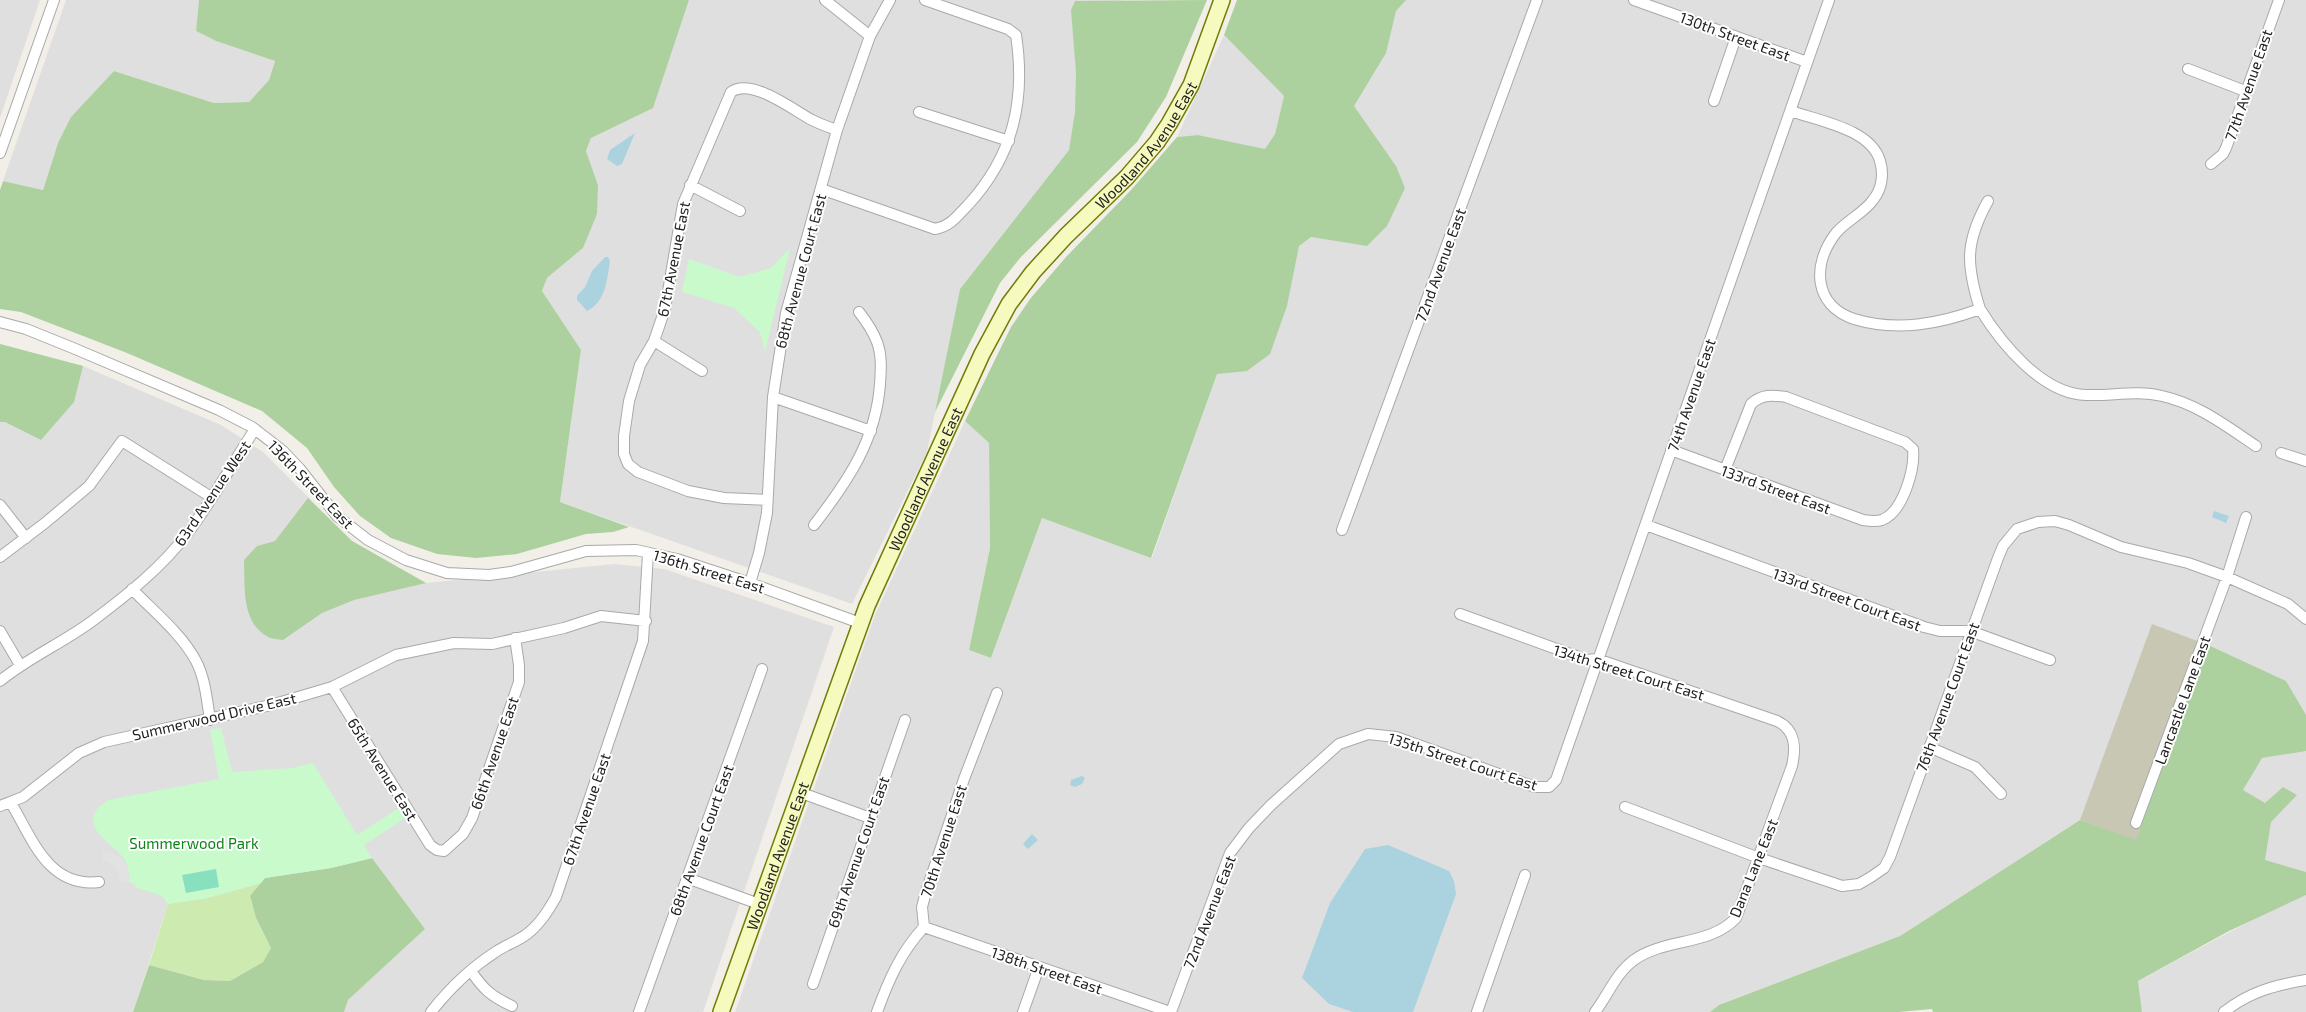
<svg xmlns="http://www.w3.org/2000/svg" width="2306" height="1012" viewBox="0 0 2306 1012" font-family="'Exo 2',sans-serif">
<rect width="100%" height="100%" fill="#f2efe9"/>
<path fill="#e0dfdf" d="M0,0H40L0,118Z
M66,0H199L196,31L216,41L275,61L269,80L249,102L214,103L114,71L58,143L43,190L3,181Z
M689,0H1122L1069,150L960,289L927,452L852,604L560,502L581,351L542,291L547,278L583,248L598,185L586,151L591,137L653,107Z
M1348,0H2306V1012H2142L2138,981L2252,920L2209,645L2136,841L2080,820L1900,936L1719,1005L1710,1012H735L875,615L965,421L989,443L990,548L969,650L991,658L1042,518L1152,558Z
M1224,35L1284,96L1275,134L1265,150L1198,135L1177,137Z
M0,344L83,366L221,425L263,452L352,541L426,583L614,564L664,569L834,627L703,1012H344L348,1000L425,929L372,858L331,868L265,878L261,883L207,898L168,904L133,1012H0Z"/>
<path fill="#c7c7b4" d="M2152,624L2208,645L2136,841L2080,820Z"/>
<path fill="#cdebb0" d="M261,883L250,897L256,918L271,948L263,962L230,981L204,980L149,965L168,904L207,898Z"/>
<path fill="#add19e" d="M199,0H689L653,108L591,138L586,151L598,185L597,214L583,248L547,278L542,291L581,350L560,502L629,527L613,532L586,534L517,554L476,558L437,554L391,538L360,516L334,487L307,448L262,411L127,353L21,312L0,309V190L3,181L43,190L58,143L71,117L114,71L214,103L249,102L269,80L275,61L216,41L196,31Z
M1207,0L1166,97L1137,142L1020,258L1000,283L935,412L960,289L1069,150L1075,112L1076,73L1071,10L1075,1Z
M1237,0H1406L1396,11L1386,53L1354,106L1396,166L1405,188L1387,226L1367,246L1311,237L1299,246L1287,306L1270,354L1247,371L1217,374L1151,558L1042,518L991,658L969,650L990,548L989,443L965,421L1011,327L1030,299L1066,257L1132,189L1177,137L1198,135L1265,149L1275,134L1284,96L1224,35Z
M0,344L83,366L74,402L41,440L5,422H0Z
M308,498L352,541L426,583L354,600L322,613L283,640C279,639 272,639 268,637C241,623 245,586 244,560L257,546L275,541Z
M2208,645L2286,681L2306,715V751L2262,758L2243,790L2265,803L2283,787L2297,795L2271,822L2265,860L2306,872V895L2229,931L2138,981L2142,1012H1933L1932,1009L1899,1012H1710L1719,1005L1900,936L2080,820L2136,840Z
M372,858L425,929L348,1000L344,1012H133L149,965L204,980L230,981L263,962L271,948L256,918L250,896L265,878L331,868Z"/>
<path fill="#c8facc" d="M790,248L765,352L760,332L734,308L682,292L689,259L740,277L771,268Z
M221,728L232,772L293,768L313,763L357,835L399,808L405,818L364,845L372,858L331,868L265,878L261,883L207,898L168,904L162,896L135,887L136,885L129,882C130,874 128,863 122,856C113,845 84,829 96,811C98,807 104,803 108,800L219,779L210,730Z"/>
<path fill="#88e0be" d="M216,869L219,887L186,893L182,875Z"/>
<path fill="#e2e2e2" d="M103,851L109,852L122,859L128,868L129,882H119V875L115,867L109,862L102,860Z"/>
<path fill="#aad3df" d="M635,133L622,164L617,166L607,159L610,150Z
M605,257H608L610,261C607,279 606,302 587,311L577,300V296L585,287L592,271Z
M2214,511L2229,516L2226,523L2212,517Z
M1082,776L1085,778L1082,784L1075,787L1070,785L1071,780Z
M1032,834L1038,840L1028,849L1023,844Z
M1388,845L1449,871L1454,881L1456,894L1413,1012H1353L1329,1004L1302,978L1330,903L1365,849Z"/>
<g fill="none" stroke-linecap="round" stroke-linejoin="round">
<defs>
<path id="street" d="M825,0L870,36
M1634,0L1807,62
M2188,69L2245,91
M1714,101L1736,37
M1791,111C1819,121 1871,129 1880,161C1884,174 1882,189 1873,200C1864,213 1847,220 1836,233C1812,264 1813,305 1854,319C1897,332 1939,324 1980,309C2001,343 2042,394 2086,395C2112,396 2137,390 2162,396C2198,404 2226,426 2256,446
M919,112L1009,141
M0,153L54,0
M2211,164L2223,154L2226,148L2279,0
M690,185L740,211
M821,189L935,229C951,226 957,216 968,205C1013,156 1026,101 1016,35L1008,29L925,0
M1980,309C1966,265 1965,242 1988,201
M0,322L26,329L73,348L219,410L252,427L283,451L300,469L337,516L368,540L406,560L447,573L489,575L511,572L586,551L636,550L677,559L750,583L860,623
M654,341L702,371
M773,397L871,431
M1671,450L1863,520C1869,521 1876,522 1882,520C1903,512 1915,469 1913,449L1905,442L1786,397C1772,395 1762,394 1751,404L1725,470
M2281,453L2306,461
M767,500L724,498L688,491L638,472L628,464L624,454V436L629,401L640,365L654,341L665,309L683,204L731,92C751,77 793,110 812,120C820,124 828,127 837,130
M0,505L26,538
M814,525C848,481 876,440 880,384C881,370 882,355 877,342C873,331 866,321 859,312
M1646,525L1924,627L1940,631H1970L2050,660
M1342,530L1537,0
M0,557L45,523L89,486L122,441L211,497
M750,583L759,553L767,513L773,397L786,313L837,130L870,36L890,0
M132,589C153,611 181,633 196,661C205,678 207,700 210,720
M1460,614L1587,660L1597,659L1777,721C1796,730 1796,748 1792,766L1736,918C1710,946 1664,938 1634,960C1616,973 1608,995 1595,1012
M0,631L20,665
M0,681C29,657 65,642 95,619C127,595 162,567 187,534C212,501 232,464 255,429
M332,687L430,845L437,850L444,851L463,834L472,818L519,682V665L515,638
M1929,747L1975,767L2001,794
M799,792L870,818
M11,803C32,838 48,888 99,882
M0,806L23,797L79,753L104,742L271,705L332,687L396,655L454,643L492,644L564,628L601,616L646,621
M1625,807L1759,858L1842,886L1859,884L1871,877L1884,868L1890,857L1998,558L2003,546L2017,529L2038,522L2055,521L2069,525L2121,547L2188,563L2227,577L2288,604L2306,619
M2136,823L2227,577L2246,517
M687,878L759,904
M924,927L1170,1012
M924,927L922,907L926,892L964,779L997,693
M471,971C484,990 491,996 512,1006
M813,984L905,720
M431,1012C449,989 472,967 497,951C506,945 518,941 527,934C540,924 548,911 556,897L643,641L648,553
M639,1012L762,669
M877,1012C889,979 901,952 924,927
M1023,1012L1039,967
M1171,1012L1230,853L1249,828L1271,805L1339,744L1368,734L1396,737L1535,787H1549L1556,780L1829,0
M1477,1012L1525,875
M2224,1012C2249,992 2275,985 2306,980"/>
<g id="secondary">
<path id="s1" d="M721,1012L867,606L982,354L1009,304L1033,272L1066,236L1127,177L1157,142L1169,124L1191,85L1222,0"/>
</g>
</defs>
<use href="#street" stroke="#a9a9a9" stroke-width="12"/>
<use href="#secondary" stroke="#707d05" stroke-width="18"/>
<use href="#street" stroke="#fff" stroke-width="10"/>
<use href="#secondary" stroke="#f7fabf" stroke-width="15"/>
</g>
<g text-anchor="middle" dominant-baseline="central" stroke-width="4" stroke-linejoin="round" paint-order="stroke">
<g font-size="15" fill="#222" stroke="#fff">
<text transform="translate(1735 36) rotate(20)">130th Street East</text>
<text transform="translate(2248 85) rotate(-71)">77th Avenue East</text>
<text stroke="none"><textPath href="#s1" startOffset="976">Woodland Avenue East</textPath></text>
<text transform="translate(673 259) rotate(-79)">67th Avenue East</text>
<text transform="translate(1440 265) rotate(-70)">72nd Avenue East</text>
<text transform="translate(800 271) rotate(-75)">68th Avenue Court East</text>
<text transform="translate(1691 395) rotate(-71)">74th Avenue East</text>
<text stroke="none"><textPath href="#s1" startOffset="571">Woodland Avenue East</textPath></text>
<text transform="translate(311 484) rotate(46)">136th Street East</text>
<text transform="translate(1776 489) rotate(20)">133rd Street East</text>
<text transform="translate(212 493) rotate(-56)">63rd Avenue West</text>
<text transform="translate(709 571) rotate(17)">136th Street East</text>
<text transform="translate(1847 599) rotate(20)">133rd Street Court East</text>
<text transform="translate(1629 672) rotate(17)">134th Street Court East</text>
<text transform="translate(1947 697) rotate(-70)">76th Avenue Court East</text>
<text transform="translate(2182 700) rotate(-70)">Lancastle Lane East</text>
<text transform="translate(214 716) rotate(-13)">Summerwood Drive East</text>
<text transform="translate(494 753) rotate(-71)">66th Avenue East</text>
<text transform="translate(1463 761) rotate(18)">135th Street Court East</text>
<text transform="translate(383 769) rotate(58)">65th Avenue East</text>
<text transform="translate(586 809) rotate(-71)">67th Avenue East</text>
<text transform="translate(701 840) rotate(-70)">68th Avenue Court East</text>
<text transform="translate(943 841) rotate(-72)">70th Avenue East</text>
<text transform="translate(858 852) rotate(-71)">69th Avenue Court East</text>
<text stroke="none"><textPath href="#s1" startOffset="166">Woodland Avenue East</textPath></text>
<text transform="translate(1753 868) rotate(-68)">Dana Lane East</text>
<text transform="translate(1209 912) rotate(-69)">72nd Avenue East</text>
<text transform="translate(1047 970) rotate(19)">138th Street East</text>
</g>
<g font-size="15" fill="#0c8416" stroke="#fff">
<text x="194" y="843">Summerwood Park</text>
</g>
</g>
</svg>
